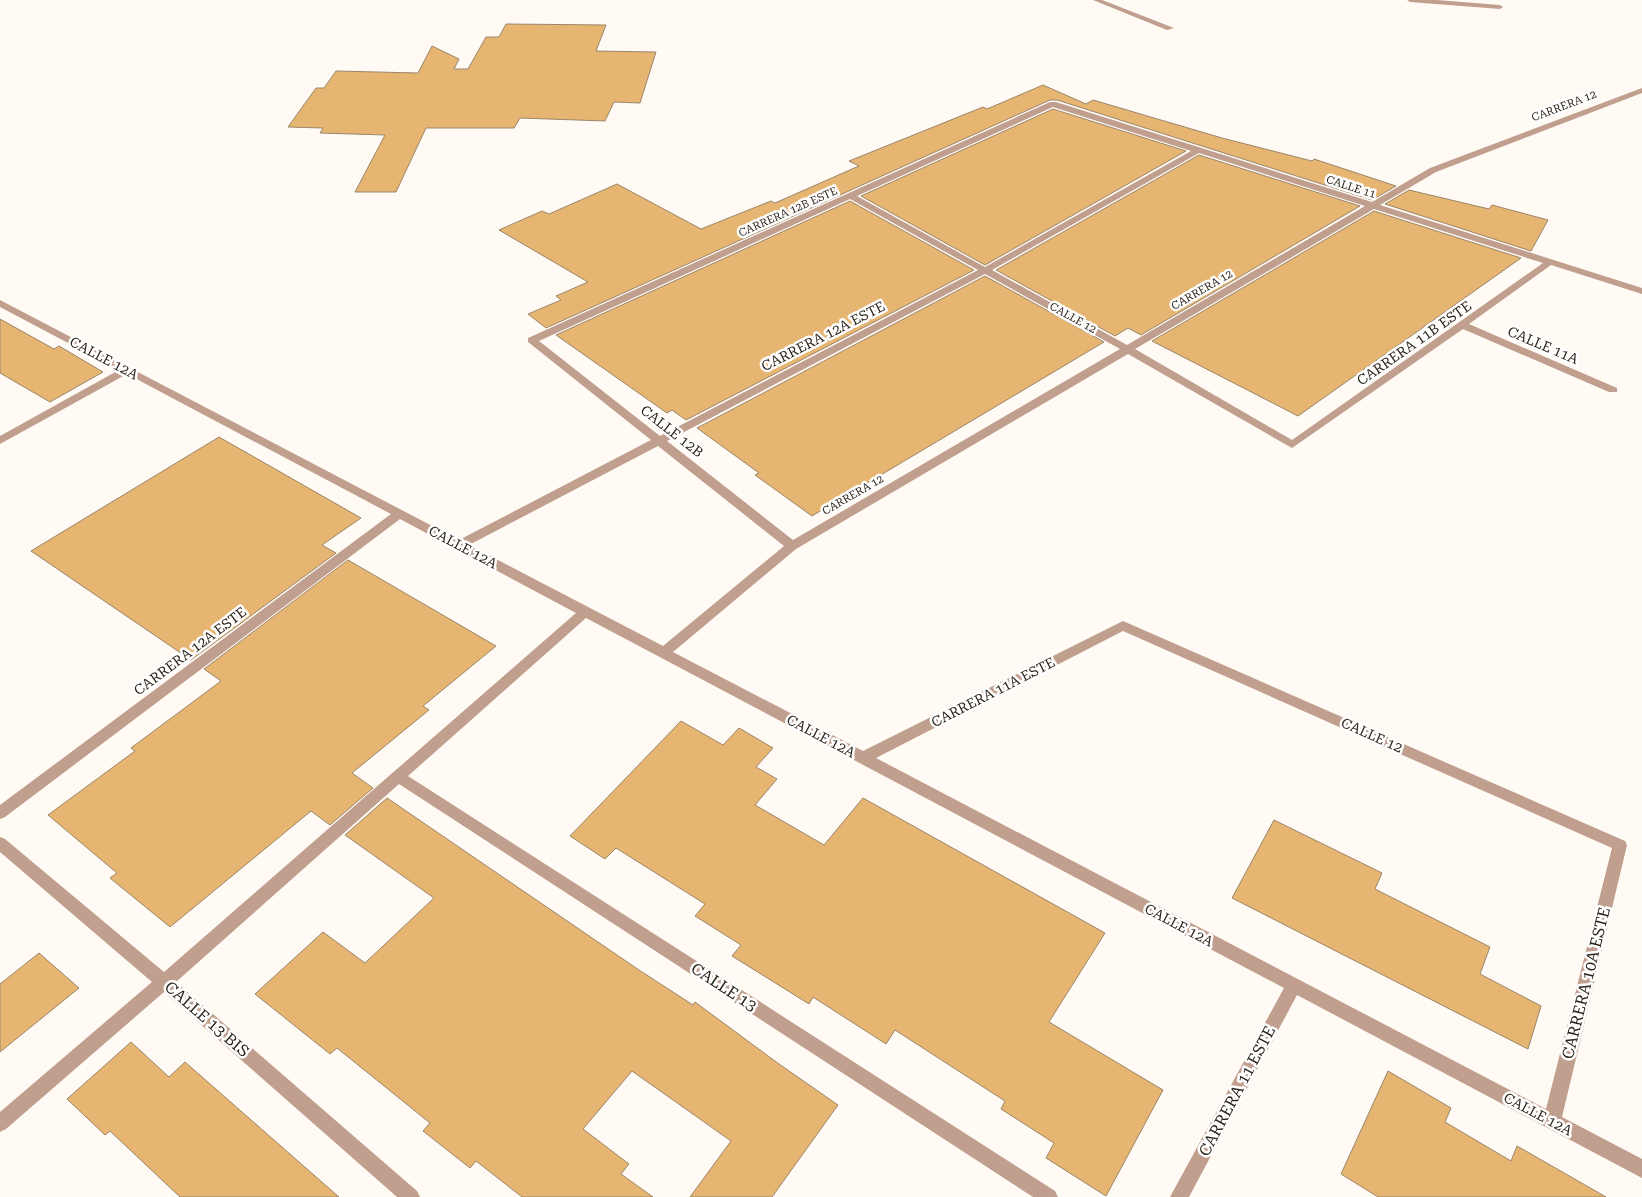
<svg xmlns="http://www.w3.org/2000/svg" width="1642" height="1197" viewBox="0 0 1642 1197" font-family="'Roboto Serif',serif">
<rect width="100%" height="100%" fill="#fffaf4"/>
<path fill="#e6b571" stroke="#9a866b" d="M506,24L606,25L596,51L656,52L640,103L614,102L605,121L520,118L514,128H426L396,192H355L385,135L320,133L323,128L288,127L316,88H324L336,71L418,73L432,46L459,59L454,69H468L486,37H499Z
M1043,85L1086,104L1093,100L1222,138L1312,161L1314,159L1396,186L1372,200L1057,100H1050L546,328L528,314L561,300L556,296L588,282L499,230L542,211L549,214L617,184L701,229L771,201L775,203L859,166L849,161L983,107L987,109Z
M1053,109L1186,151L985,265L861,196Z
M1199,155L1360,206L1141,335L1128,328L1115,336L996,270Z
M1409,190L1489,209L1492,205L1548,220L1531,251L1385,204Z
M850,201L974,270L686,420L672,410L667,413L556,335Z
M1374,211L1521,258L1298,416L1152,341Z
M985,276L1104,342L812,516L755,475L759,473L697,428Z
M0,319L54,349L59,346L103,372L50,402L0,373Z
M219,437L361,518L322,545L336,553L191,660L31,551Z
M348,560L496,646L423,706L429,710L352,773L373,788L330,825L311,811L170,927L110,878L117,873L48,815L135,751L131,748L221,681L204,669Z
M681,721L723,745L739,728L773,748L756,767L777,779L755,805L824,845L863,798L1105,933L1049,1022L1163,1090L1106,1196L1046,1158L1054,1143L1001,1109L1005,1101L895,1030L886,1044L813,997L809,1004L732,956L741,945L695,916L705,904L616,848L605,859L570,836Z
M387,798L639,970L693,1005L695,1002L779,1064L838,1105L772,1197H690L731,1141L632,1071L583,1129L629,1164L621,1174L653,1197H522L476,1161L470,1168L423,1131L430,1123L337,1048L330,1054L255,994L323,932L365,963L434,898L345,835Z
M1274,820L1382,873L1375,889L1490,947L1480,974L1541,1006L1528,1049L1232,898Z
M39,953L79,988L0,1052V984Z
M131,1042L169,1077L185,1062L339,1197H180L110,1131L105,1135L67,1099Z
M1388,1071L1451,1108L1445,1122L1511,1161L1517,1146L1606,1197H1378L1341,1174Z"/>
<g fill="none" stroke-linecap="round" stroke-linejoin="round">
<path fill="#c09f8e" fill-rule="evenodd" d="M1093,0H1102L1174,28L1167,30Z
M1407,0H1437L1500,5L1503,7L1500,9L1410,2Z
M1642,88V93L1436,172L1380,205L1642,288V294L1551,265L1469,324L1617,388V392H1609L1463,329L1292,448L1128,354L796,549L673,652L863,751L1123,621L1625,841L1627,845L1562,1117L1642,1159V1178L1297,995L1189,1197H1170L1284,988L586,618L408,776L1055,1191L1058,1197H1033L399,784L176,982L417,1191L420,1197H397L164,992L6,1129L0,1132V1112L152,982L0,852V837L5,839L164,972L576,613L400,519L5,817L0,819V805L391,514L127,374L0,444V436L119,370L0,307V300L459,540L651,440L528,342V338L1050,102H1056L1372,202L1430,168ZM1053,107L1191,151L985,267L857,196ZM1199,153L1365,206L1127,345L992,270ZM850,199L978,270L660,436L539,341ZM1374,209L1543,263L1292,440L1135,349ZM985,274L1120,349L793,540L667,441ZM658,446L784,546L663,646L469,545ZM1123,631L1612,848L1546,1109L876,758Z"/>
</g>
<g text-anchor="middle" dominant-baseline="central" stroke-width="5" stroke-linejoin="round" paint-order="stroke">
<g font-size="11" fill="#2d251a" stroke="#fff">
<text transform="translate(1564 106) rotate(-21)">CARRERA 12</text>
<text transform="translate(1351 187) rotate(18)">CALLE 11</text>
<text transform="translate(788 212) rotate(-24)">CARRERA 12B ESTE</text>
<text transform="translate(1202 290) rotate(-30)">CARRERA 12</text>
<text transform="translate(1073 318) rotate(29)">CALLE 12</text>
<text transform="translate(853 495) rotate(-30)">CARRERA 12</text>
</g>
<g font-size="14" fill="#2d251a" stroke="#fff">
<text transform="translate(823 336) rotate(-27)">CARRERA 12A ESTE</text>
<text transform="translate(1414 343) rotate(-35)">CARRERA 11B ESTE</text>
<text transform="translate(1543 345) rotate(23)">CALLE 11A</text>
<text transform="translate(104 358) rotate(28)">CALLE 12A</text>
<text transform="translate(672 431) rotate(38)">CALLE 12B</text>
<text transform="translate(463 547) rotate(28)">CALLE 12A</text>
<text transform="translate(190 651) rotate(-37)">CARRERA 12A ESTE</text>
<text transform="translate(993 692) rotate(-27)">CARRERA 11A ESTE</text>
<text transform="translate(1372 735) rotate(24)">CALLE 12</text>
<text transform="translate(821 736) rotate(28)">CALLE 12A</text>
<text transform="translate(1179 925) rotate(28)">CALLE 12A</text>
<text transform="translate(1538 1114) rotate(28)">CALLE 12A</text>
</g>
<g font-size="16" fill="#2d251a" stroke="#fff">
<text transform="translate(1586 983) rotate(-76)">CARRERA 10A ESTE</text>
<text transform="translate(724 987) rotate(33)">CALLE 13</text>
<text transform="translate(207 1019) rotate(41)">CALLE 13 BIS</text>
<text transform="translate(1237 1091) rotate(-62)">CARRERA 11 ESTE</text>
</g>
</g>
</svg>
